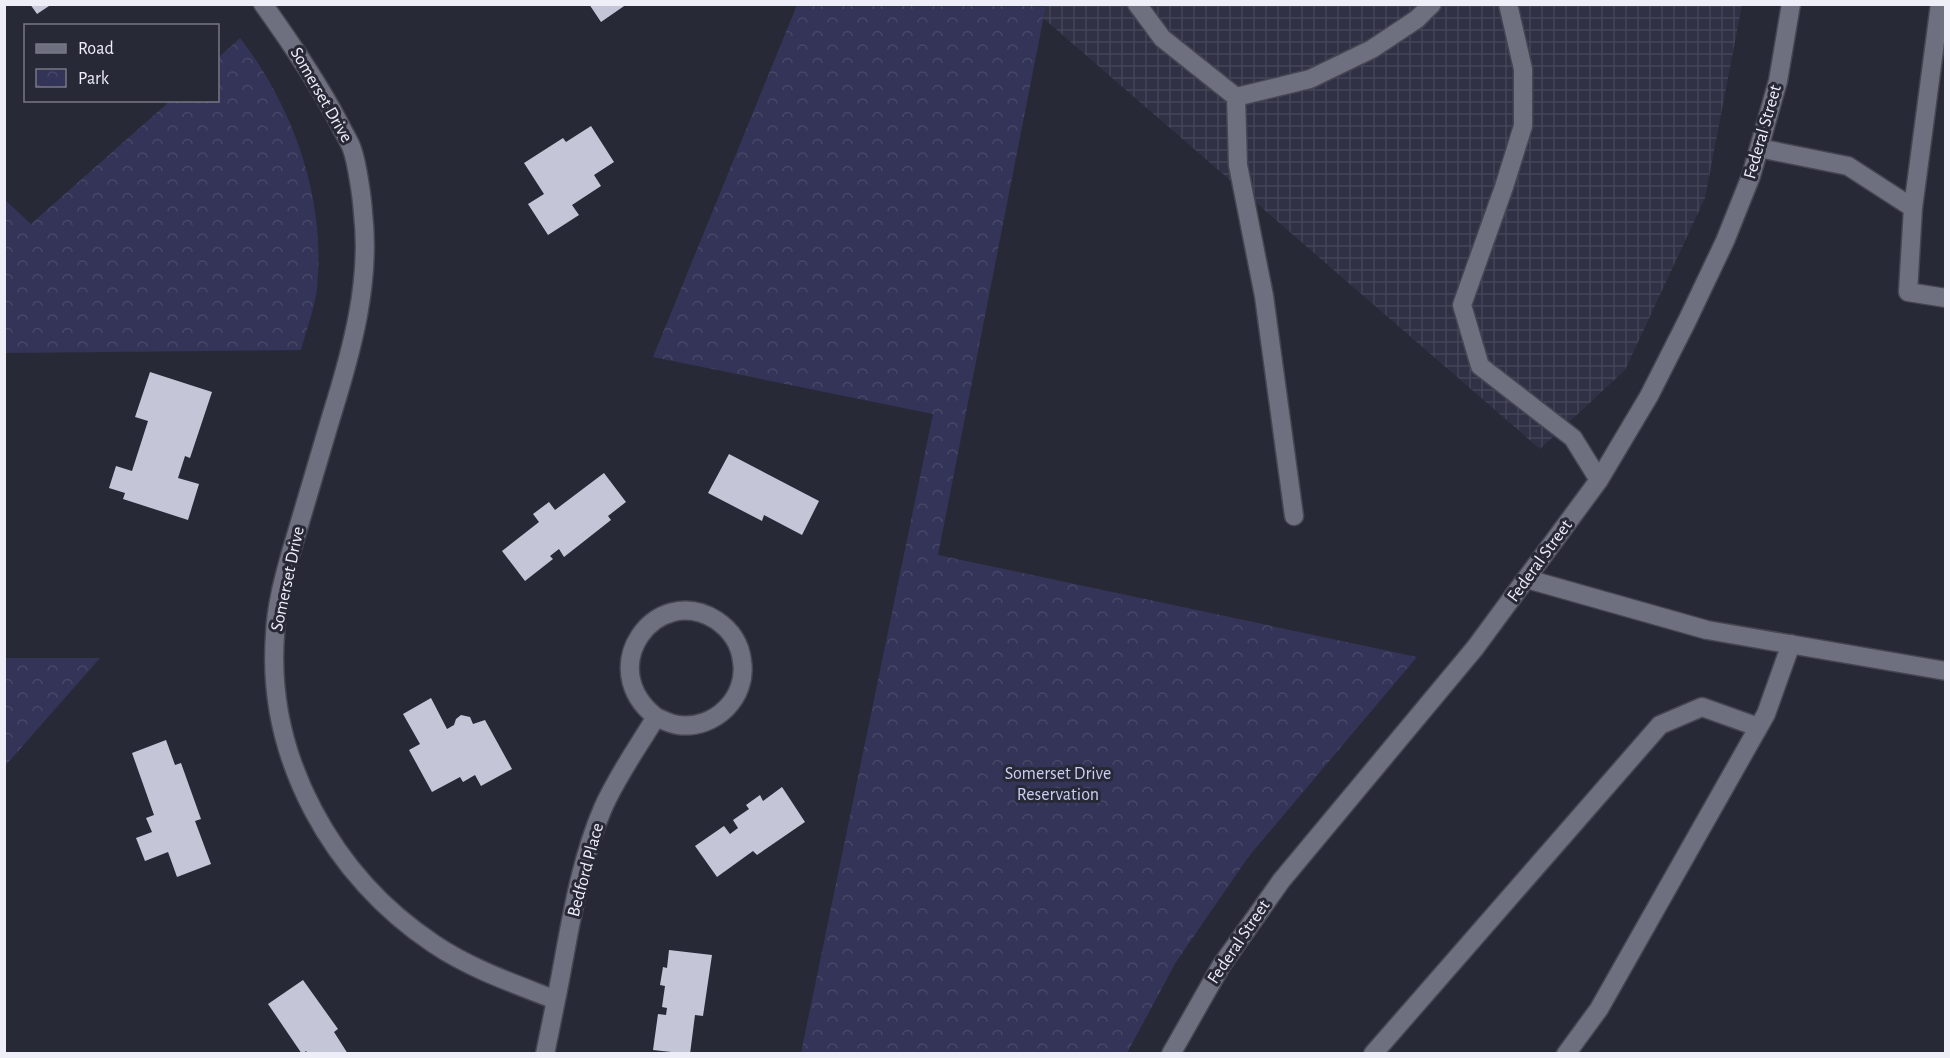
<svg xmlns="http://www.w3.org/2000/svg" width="1950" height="1058" viewBox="0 0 1950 1058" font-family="'Alegreya Sans',sans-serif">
<defs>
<pattern id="industrial-grid" width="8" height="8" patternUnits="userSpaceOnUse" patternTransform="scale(1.5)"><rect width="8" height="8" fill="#303145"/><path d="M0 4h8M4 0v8" fill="none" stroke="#444557"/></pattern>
<pattern id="park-crowns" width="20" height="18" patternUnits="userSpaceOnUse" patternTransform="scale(1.5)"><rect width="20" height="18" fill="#333457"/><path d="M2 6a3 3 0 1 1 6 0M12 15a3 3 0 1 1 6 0" fill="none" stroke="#474868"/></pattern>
</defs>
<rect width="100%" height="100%" fill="#282937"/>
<path fill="url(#industrial-grid)" d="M1028,5H1742L1705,198L1625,370L1540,449Z"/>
<path fill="url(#park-crowns)" d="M797,5H1046L938,555L1417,657L1249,856L1176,962L1127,1053H801L933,414L653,357Z
M240,38C294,108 326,199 317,288C315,307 306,331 301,350L5,353V200L31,224L170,101L218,100V58Z
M5,658H100L5,766L4,658Z"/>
<path fill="#c4c6d8" d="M30,4H52L37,14Z
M589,4H627L601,22Z
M591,126L614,162L594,175L601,186L572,205L579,215L548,235L528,204L544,194L524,163L563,138L566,142Z
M150,372L212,392L190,458L185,456L178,478L199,484L188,520L123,499L125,493L109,488L116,466L132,471L148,421L135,417Z
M729,454L819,501L802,535L764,515L762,521L708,493Z
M604,473L626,502L608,516L611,520L564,557L559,549L550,556L553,559L525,581L502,551L539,522L533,514L549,502L555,510Z
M431,698L447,729L454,725L456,719L461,715L470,717L473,724L485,720L512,769L481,786L475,775L463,782L460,777L432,792L409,750L420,744L403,714Z
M166,740L175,765L181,763L201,819L195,821L211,864L177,877L168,852L145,861L136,838L152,832L146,818L154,815L132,753Z
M782,787L805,822L757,855L753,851L717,877L695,846L724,826L730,834L738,828L733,820L749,809L746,805L760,795L763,801Z
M669,950L712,955L703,1016L695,1015L690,1054L653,1050L658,1014L666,1015L667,1008L662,1007L665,986L660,985L663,967L667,968Z
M303,980L338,1029L334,1032L348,1054H308L306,1051L302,1054L268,1004Z"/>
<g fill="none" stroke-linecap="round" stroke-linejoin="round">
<defs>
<path id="minor" d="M263,4C291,43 317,81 339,123C343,132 349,140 352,149C357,163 362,197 363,213C371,281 352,350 332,414C319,459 305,504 292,549C284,577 276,606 275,635C266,758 333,877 434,944C471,969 515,984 556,1000L545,1054
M1137,4L1162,38L1236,97
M1508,4L1523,69V126L1504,187L1462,305L1480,366L1573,438L1599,480
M1940,4L1913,208L1908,292L1946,298
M1759,148L1848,166L1913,208
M1294,516L1264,296L1238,165L1236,97L1310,79L1372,49L1417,19L1432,4
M1527,579L1707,630L1946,671
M556,1000C569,936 577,868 603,808C617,776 638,747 656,717C663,720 670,724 678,725C715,730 748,697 742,661C740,643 731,630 716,620C656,582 593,668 656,717
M1171,1054L1221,966L1281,881L1475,648L1599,480L1649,396L1687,321L1725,241L1751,176L1778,81L1791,4
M1373,1054L1660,725L1702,707L1758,727
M1566,1054L1599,1009L1766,714L1791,644"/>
</defs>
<use href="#minor" stroke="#464652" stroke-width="21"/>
<use href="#minor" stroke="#6e7080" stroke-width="18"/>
</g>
<g text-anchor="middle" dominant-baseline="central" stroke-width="6" stroke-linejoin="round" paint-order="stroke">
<g font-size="18" fill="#edeef8" stroke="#282937">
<text transform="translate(321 95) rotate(60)">Somerset Drive</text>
<text transform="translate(1763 132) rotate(-74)">Federal Street</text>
<text transform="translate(1540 561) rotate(-54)">Federal Street</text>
<text transform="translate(288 579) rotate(-78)">Somerset Drive</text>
<text transform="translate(586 870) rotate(-75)">Bedford Place</text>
<text transform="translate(1239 942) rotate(-56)">Federal Street</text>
</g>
<g font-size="18" fill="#cbcef3" stroke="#282937">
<text x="1058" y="774">Somerset Drive<tspan x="1058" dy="21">Reservation</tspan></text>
</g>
</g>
<rect width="1950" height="1058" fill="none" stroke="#edeef8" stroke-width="12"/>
<rect x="24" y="24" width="195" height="78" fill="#282937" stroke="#777884" stroke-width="1.5"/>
<rect x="36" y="44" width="30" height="9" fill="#6e7080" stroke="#777884" stroke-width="1.5"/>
<text x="78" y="54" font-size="18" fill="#edeef8">Road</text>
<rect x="36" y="69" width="30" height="18" fill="url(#park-crowns)" stroke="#777884" stroke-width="1.5"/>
<text x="78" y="84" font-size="18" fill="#edeef8">Park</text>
</svg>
